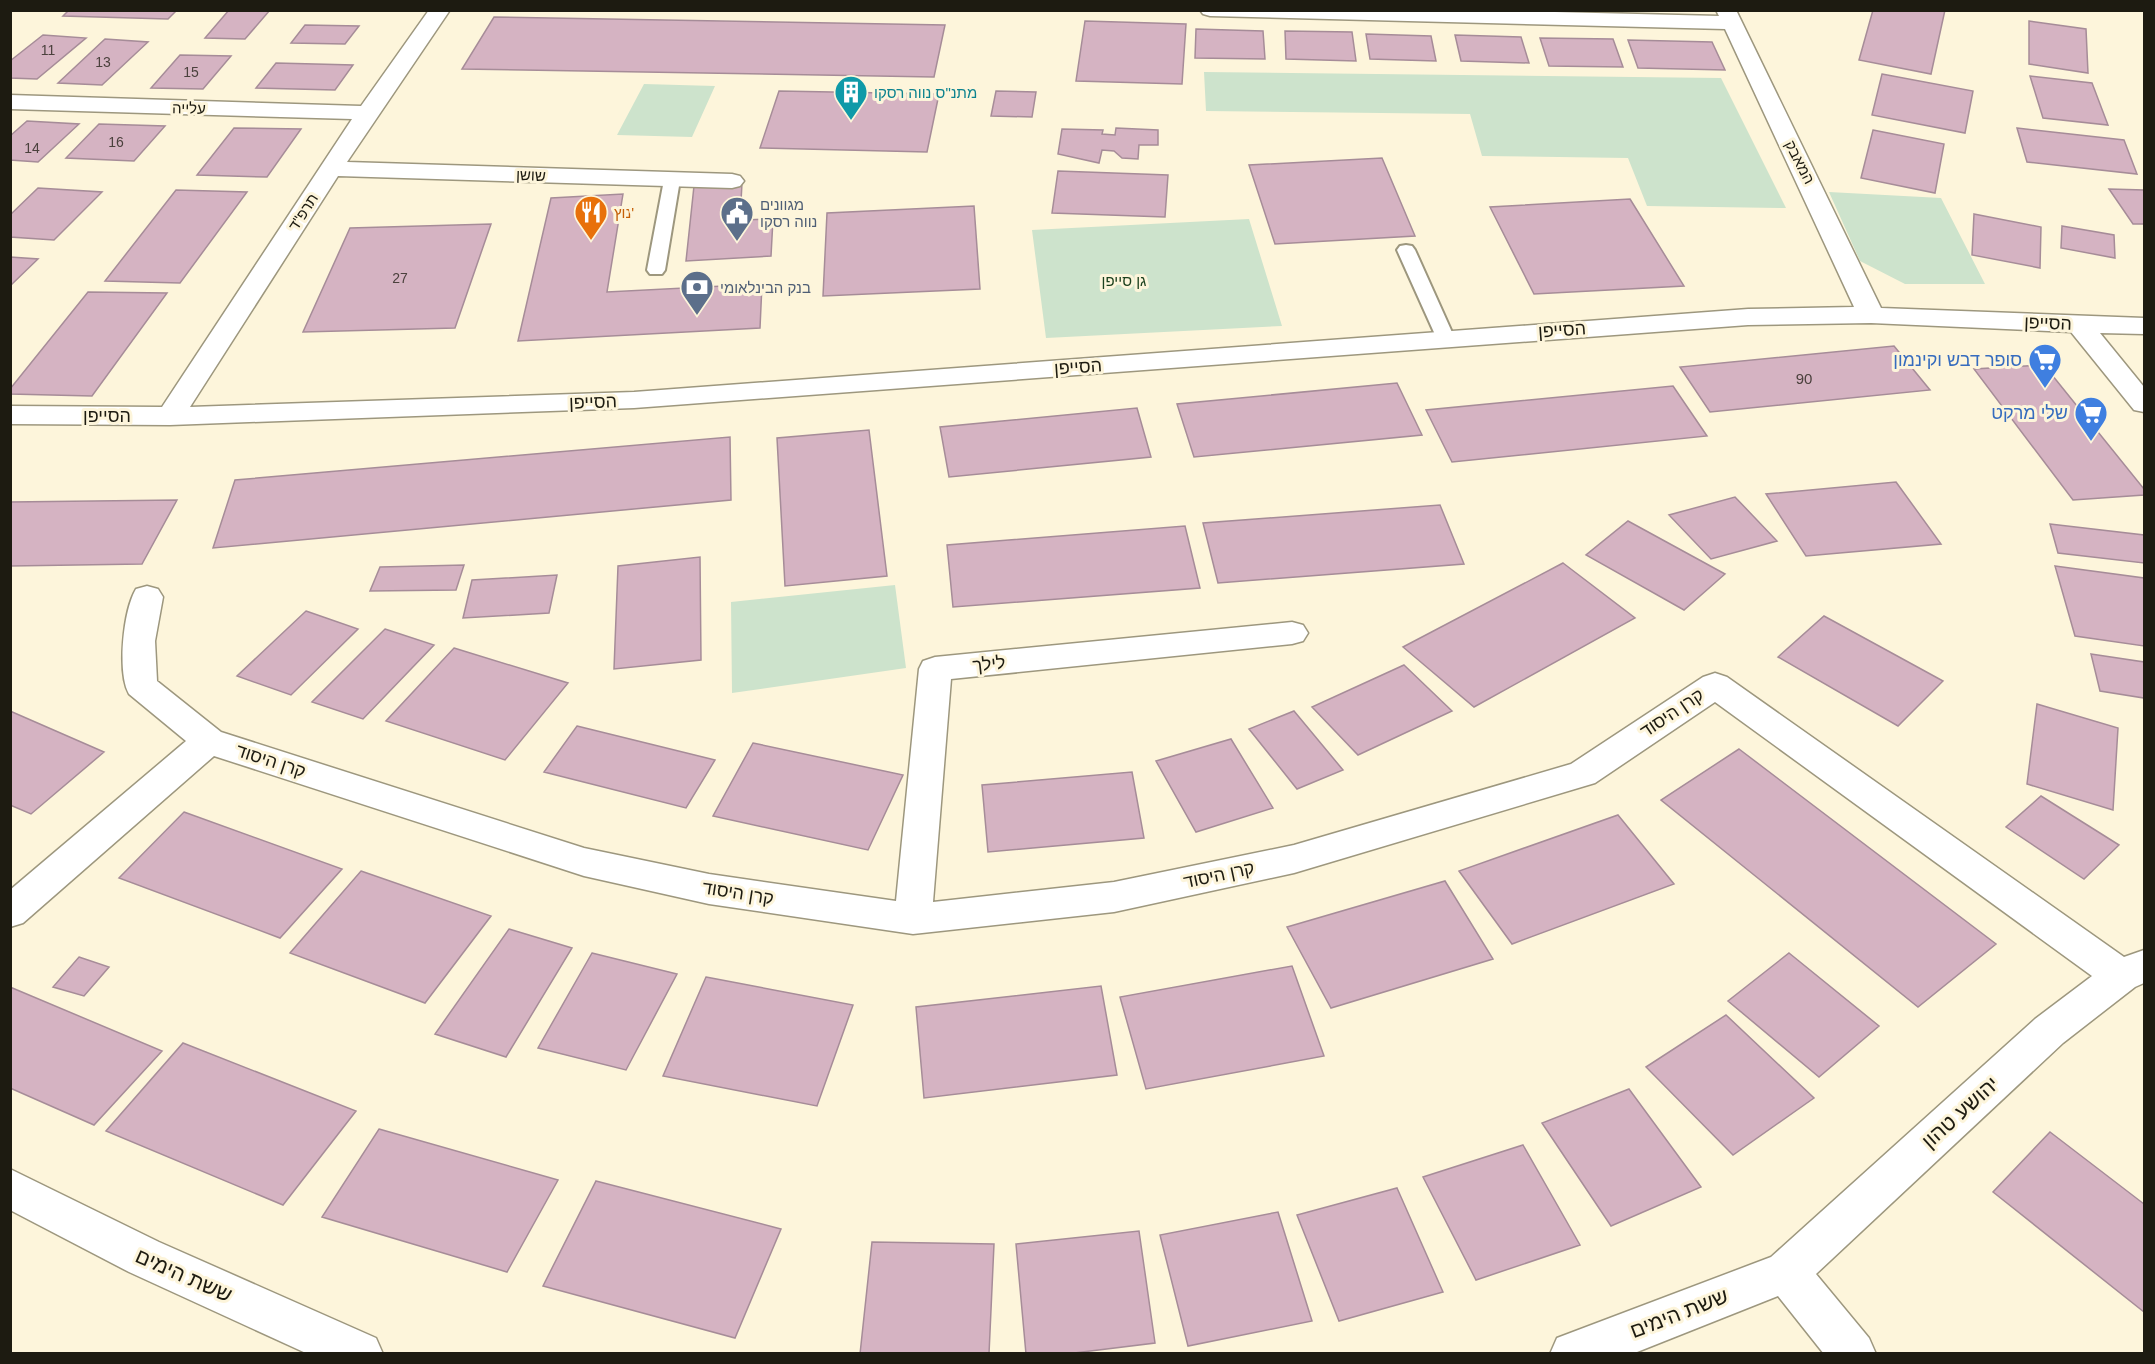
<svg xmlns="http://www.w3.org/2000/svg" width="2155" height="1364" viewBox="0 0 2155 1364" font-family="Arial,'Noto Sans Hebrew',sans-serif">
<rect width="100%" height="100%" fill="#fdf5db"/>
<path fill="#cde3cc" d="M1204,72L1721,78L1786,208L1647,206L1628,158L1482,156L1470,114L1206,111Z
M644,84L715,86L692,137L617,135Z
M1829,192L1941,198L1985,284H1905L1860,261Z
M1249,219L1282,326L1046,338L1032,230Z
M895,585L906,668L732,693L731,602Z"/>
<path fill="#d5b3c2" stroke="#a68c98" stroke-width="1.5" d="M69,10H177L168,19L63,16Z
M229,10H270L245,39L205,38Z
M1873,10H1945L1931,74L1859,60Z
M494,17L945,25L934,77L462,69Z
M1085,21L1186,24L1182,84L1076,81Z
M2029,21L2086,29L2088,73L2029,64Z
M305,25L359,26L345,44L291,43Z
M1196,29L1263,31L1265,59L1195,58Z
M1285,31L1352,32L1356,61L1286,59Z
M1366,34L1431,36L1436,61L1370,59Z
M43,35L86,38L37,79L10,78V61Z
M1455,35L1521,37L1529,63L1461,61Z
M1540,38L1613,39L1623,67L1549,66Z
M105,39L148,42L102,85L58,83Z
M1628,40L1712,42L1725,70L1638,68Z
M180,55L231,56L203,89L151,88Z
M276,63L353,65L335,90L256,88Z
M1882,74L1973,91L1965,133L1872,115Z
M2030,76L2092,83L2108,125L2043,118Z
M779,91L939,94L927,152L760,148Z
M996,91L1036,92L1032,117L991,116Z
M27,121L79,124L38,162L10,160V136Z
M99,124L165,126L134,161L66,158Z
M234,128L301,129L267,177L197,175Z
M1116,128L1158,130V145H1139L1138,159L1122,158L1114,151L1102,150L1099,163L1058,154L1062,129L1103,130L1102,134L1115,135Z
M2017,128L2124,140L2137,174L2027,162Z
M1873,130L1944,144L1935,193L1861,178Z
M1382,158L1415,236L1275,244L1249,165Z
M1058,171L1168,175L1165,217L1052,213Z
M742,183L740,220L773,219L771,256L686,261L694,186Z
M38,188L102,192L54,240L10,237V215Z
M2109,189L2144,190V224H2133Z
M176,190L247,192L180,283L105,281Z
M623,194L607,292L762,284L760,328L518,341L551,198Z
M1630,199L1684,286L1534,294L1490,207Z
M974,206L980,289L823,296L827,213Z
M1974,214L2041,227L2040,268L1972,255Z
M491,224L455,328L303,332L350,228Z
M2062,226L2114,235L2115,258L2061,248Z
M10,257L38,259L10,286Z
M88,292L167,293L92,396L10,394V389Z
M1894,346L1930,390L1710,412L1680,367Z
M2044,365L2144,489V495L2073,500L1974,369Z
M1397,383L1422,435L1194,457L1177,404Z
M1673,386L1707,436L1452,462L1426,410Z
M1137,408L1151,457L949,477L940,427Z
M869,430L887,576L785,586L777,438Z
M730,437L731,500L213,548L235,480Z
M1896,482L1941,544L1806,556L1766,494Z
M1735,497L1777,541L1711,559L1669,515Z
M177,500L142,564L10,566V502Z
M1440,505L1464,564L1218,583L1203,523Z
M1628,521L1725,574L1684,610L1586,555Z
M2050,524L2144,535V563L2058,553Z
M1185,526L1200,588L953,607L947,545Z
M700,557L701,660L614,669L618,566Z
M1563,563L1635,618L1474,707L1403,647Z
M464,565L456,590L370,591L380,567Z
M2055,566L2144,578V646L2075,636Z
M557,575L549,613L463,618L472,580Z
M306,611L358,629L291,695L237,676Z
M1824,616L1943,681L1898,726L1778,657Z
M385,629L434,645L363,719L312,702Z
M454,648L568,683L505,760L386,721Z
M2091,654L2144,662V698L2100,691Z
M1404,665L1452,711L1358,755L1312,707Z
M2037,704L2118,728L2113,810L2027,784Z
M10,711L104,752L31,814L10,805Z
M1294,711L1343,770L1297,789L1249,729Z
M577,726L715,760L686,808L544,772Z
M1231,739L1273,808L1196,832L1156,761Z
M753,743L903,775L868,850L713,816Z
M1739,749L1996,944L1918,1007L1661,800Z
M1132,772L1144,838L988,852L982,785Z
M2041,796L2119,845L2084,879L2006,827Z
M184,812L342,869L280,938L119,878Z
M1618,815L1674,884L1512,944L1459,871Z
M361,871L491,916L425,1003L290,953Z
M1445,881L1493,959L1331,1008L1287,927Z
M509,929L572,948L506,1057L435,1034Z
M592,953L677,974L626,1070L538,1048Z
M1789,953L1879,1026L1819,1077L1728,1001Z
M79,957L109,967L84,996L53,987Z
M1292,966L1324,1056L1146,1089L1120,997Z
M706,977L853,1005L817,1106L663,1076Z
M1101,986L1117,1075L924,1098L916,1007Z
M10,987L162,1051L94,1125L10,1088Z
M1726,1015L1814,1098L1733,1155L1646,1067Z
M183,1043L356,1111L283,1205L106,1131Z
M1629,1089L1701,1187L1611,1226L1542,1123Z
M379,1129L558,1180L507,1272L322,1217Z
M2050,1132L2144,1204V1312L1993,1192Z
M1523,1145L1580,1245L1476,1280L1423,1177Z
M596,1181L781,1229L735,1338L543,1286Z
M1397,1188L1443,1292L1339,1321L1297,1215Z
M1278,1212L1312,1321L1188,1346L1160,1235Z
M1139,1231L1155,1343L1066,1354H1026L1016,1244Z
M872,1242L994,1244L989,1354H860Z"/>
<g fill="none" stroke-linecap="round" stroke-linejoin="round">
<defs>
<path id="lane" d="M672,175L680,180L665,270L662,274H650L647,270L664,180Z
M1406,245L1412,246L1415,250L1455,339L1452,343H1440L1437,339L1397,250L1400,246Z"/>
<path id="street" d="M429,10H450L347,162L732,174L740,176L744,181L740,186L732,188L338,176L190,407L634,392L1748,309L1854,307L1725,29L1210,16L1203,14L1200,10H1479L1719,16L1716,10H1736L1881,308L2144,318V334L2100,333L2144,387V412L2134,410L2071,332L1871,323L1748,325L634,408L170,425L10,424V406L162,407L352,119L10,109V95L361,106Z
M147,586L158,589L163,597L155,641L157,681L221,732L584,848L709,874L896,901L919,669L923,661L935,657L1292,622L1303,625L1308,633L1303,641L1292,644L951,679L933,902L1114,882L1294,845L1571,764L1703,677L1715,673L1727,677L2124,957L2144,950V983L2135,987L2063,1043L1816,1274L1869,1338L1876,1354H1824L1778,1296L1632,1354H1550L1557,1338L1771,1257L2035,1019L2092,976L1715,702L1595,783L1294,873L1114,912L913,934L709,904L584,876L214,756L23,923L10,927V890L186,741L129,694C117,673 123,611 136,589Z
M10,1169L159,1242L376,1338L383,1354H308L129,1272L10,1210Z"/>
</defs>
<use href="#lane" stroke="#9d977e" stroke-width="4"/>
<use href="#street" stroke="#9d977e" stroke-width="3"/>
<use href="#lane" fill="#fff" fill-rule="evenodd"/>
<use href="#street" fill="#fff" fill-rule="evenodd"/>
</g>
<defs>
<symbol id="building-pin" viewBox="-11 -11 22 30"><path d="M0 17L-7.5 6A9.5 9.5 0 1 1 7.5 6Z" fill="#0f9aa8" stroke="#fdf5db"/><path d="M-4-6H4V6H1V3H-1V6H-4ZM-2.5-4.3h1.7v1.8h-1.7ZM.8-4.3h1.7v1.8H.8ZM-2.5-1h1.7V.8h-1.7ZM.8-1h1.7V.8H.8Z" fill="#fff"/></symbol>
<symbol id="restaurant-pin" viewBox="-11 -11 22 30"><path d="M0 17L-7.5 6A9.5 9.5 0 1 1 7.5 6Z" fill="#e8710a" stroke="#fdf5db"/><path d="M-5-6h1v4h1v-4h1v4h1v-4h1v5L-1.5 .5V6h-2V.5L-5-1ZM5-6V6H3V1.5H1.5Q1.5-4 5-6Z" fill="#fff"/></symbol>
<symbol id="civic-pin" viewBox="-11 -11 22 30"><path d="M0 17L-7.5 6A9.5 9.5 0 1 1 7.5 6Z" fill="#5c6f8a" stroke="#fdf5db"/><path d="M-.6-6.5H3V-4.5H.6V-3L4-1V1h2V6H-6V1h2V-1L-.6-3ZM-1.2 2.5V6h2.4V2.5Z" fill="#fff"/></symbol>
<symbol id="bank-pin" viewBox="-11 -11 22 30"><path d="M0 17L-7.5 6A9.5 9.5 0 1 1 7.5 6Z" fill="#5c6f8a" stroke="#fdf5db"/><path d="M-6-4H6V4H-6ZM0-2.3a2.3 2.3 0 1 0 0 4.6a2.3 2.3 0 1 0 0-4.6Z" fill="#fff"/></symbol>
<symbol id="supermarket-pin" viewBox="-11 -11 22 30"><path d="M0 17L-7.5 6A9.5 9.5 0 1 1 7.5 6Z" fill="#3f7fe0" stroke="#fdf5db"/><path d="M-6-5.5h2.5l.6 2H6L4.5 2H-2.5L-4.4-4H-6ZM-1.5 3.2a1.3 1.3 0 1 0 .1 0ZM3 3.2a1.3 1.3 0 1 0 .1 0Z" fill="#fff"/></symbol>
</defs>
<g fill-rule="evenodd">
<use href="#building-pin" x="832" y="73" width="38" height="52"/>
<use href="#restaurant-pin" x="572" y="193" width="38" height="52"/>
<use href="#civic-pin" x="718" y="194" width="38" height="52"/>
<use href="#bank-pin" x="678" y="268" width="38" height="52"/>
<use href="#supermarket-pin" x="2026" y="341" width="38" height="52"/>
<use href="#supermarket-pin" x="2072" y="394" width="38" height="52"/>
</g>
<g text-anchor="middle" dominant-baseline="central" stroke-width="6" stroke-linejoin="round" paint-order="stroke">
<g font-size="14" fill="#4b413d">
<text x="48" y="50">11</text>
<text x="103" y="62">13</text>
<text x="191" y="72">15</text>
<text x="116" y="142">16</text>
<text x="32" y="148">14</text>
<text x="400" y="278">27</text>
</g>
<g font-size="15" fill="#0d838f" stroke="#fdf5db" text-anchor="start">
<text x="874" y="92">מתנ"ס נווה רסקו</text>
</g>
<g font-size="15" fill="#1d1b11" stroke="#fdf5db">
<text transform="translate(189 108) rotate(1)">עלייה</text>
<text transform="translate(1800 162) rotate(63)">המאבק</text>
<text transform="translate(531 175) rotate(2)">שושן</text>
<text transform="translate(303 212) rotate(-57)">תרפ"ד</text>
</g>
<g font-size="15" fill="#4e5e75" stroke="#fdf5db" text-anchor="start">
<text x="760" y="204">מגוונים<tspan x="760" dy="17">נווה רסקו</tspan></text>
<text x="720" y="287">בנק הבינלאומי</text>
</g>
<g font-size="15" fill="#c56008" stroke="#fdf5db" text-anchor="start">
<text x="614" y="212">נוץ'</text>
</g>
<g font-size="15" fill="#1c411e" stroke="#fdf5db">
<text x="1124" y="280">גן סייפן</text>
</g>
<g font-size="15" fill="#4b413d">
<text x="1804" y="378">90</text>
</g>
<g font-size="18" fill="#1d1b11" stroke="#fdf5db">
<text transform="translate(2048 323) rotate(2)">הסייפן</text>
<text transform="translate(1562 330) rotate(-4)">הסייפן</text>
<text transform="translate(1078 367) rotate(-4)">הסייפן</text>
<text transform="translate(593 402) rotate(-2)">הסייפן</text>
<text x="107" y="416">הסייפן</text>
<text transform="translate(989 664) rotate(-6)">לילך</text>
<text transform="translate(1672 713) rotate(-34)">קרן היסוד</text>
<text transform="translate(271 761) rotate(18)">קרן היסוד</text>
<text transform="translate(1219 875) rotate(-12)">קרן היסוד</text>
<text transform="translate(738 893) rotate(9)">קרן היסוד</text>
</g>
<g font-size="18" fill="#366cbe" stroke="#fdf5db" text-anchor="end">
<text x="2022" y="360">סופר דבש וקינמון</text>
<text x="2068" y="413">שלי מרקט</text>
</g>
<g font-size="21" fill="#1d1b11" stroke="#fdf5db">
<text transform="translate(1960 1112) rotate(-42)">יהושע טהון</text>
<text transform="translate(184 1275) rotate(24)">ששת הימים</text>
<text transform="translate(1679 1313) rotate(-21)">ששת הימים</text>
</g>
</g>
<rect width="2155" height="1364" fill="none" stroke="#1d1b11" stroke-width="24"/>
</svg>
